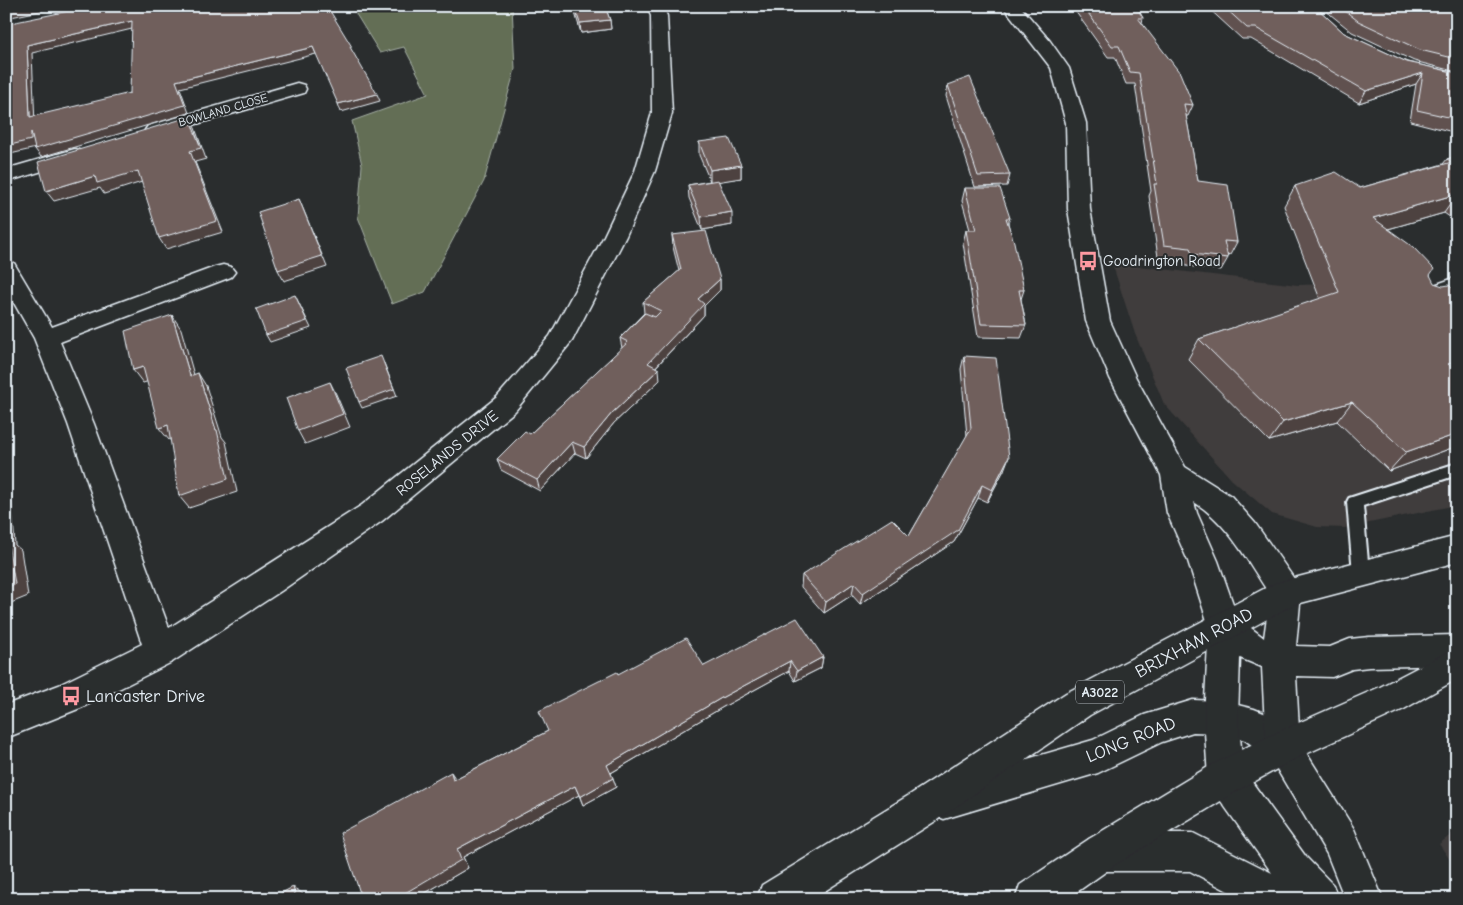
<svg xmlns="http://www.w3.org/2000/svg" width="1463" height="905" viewBox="0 0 1463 905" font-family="'Comic Neue',sans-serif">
<rect width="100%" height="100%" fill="#2a2d2e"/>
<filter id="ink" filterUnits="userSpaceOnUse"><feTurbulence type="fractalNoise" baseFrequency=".02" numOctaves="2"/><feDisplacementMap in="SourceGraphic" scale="10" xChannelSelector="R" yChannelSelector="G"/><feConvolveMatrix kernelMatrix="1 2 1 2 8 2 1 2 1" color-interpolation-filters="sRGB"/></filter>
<g filter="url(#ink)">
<path fill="#3f3c3c" d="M1112,263L1298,285L1394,282L1457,347V505L1345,528L1317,527L1272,514L1232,480L1164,404L1135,334Z
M1457,830V870L1439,844Z"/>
<path fill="#636e55" stroke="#a6b0a6" d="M351,6H512L515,69L484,181L425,292L392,304L358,217L362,165L352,121L428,94L404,47L380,53Z"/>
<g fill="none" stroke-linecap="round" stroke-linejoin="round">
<defs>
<path id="lane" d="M1457,463V475L1363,506L1369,573L1367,578L1361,580L1355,578L1353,573L1347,502L1349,498Z"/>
<path id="street" d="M647,6H663L667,16L672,113L655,171L626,236L572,341L515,411L382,521L281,591L172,662L83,707L6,738V705L59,685L142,644L68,424L34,338L6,289V261L14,263L52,327L215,267L223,265L231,267L235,272L231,277L60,342L94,424L169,628L362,505L497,397L550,336L604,236L635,171L652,113L651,16Z
M297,83L304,85L306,89L304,93L155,136L148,134L145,130L148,126Z
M75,149L82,151L85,155L82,159L6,182V169Z
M1457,277V294L1428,304L1420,302L1416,296L1420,290Z
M1193,700L1221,701L1254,709L1266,714L1295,735L1354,829L1383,899H1345L1327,854L1271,759L1245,740L1221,733L1193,732L1162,742L1098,773L944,819L931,814L926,801L931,788L944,783L1093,740L1144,715Z
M1226,759L1239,764L1306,857L1333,885L1338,899H1243L1190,871H1102L1089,865L1083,852L1089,839L1102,833H1193L1272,873L1213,790L1208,777L1213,764Z"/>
<path id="secondary" d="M1003,6H1020L1050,41L1069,68L1086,123L1090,209L1110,321L1136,378L1185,467L1231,496L1255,523L1297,583L1301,593L1296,646L1330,647L1350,639L1369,637L1457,635V665L1369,667L1352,669L1332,677L1296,676L1300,747L1295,759L1283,764L1271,759L1266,747L1262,667L1240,658L1238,717L1244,777L1239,790L1226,795L1213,790L1208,777L1204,717L1209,627L1188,561L1167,513L1161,475L1110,378L1086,321L1068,209L1066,123L1051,68ZM1194,502C1229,524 1248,562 1270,595L1264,638L1238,618L1218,561L1197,513Z"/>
<path id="primary" d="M1457,536V562L1293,605L1090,715L937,820L812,899H757L762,885L911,794L1066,693L1275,583Z
M1457,647V679L1404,709L1295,759L1239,790L1115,865L1067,899H1015L1020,885L1089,839L1213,764L1271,735L1380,687Z"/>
</defs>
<use href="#lane" stroke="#e8f1f8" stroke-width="4"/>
<use href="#street" stroke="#e8f1f8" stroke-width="3"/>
<use href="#secondary" stroke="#e8f1f8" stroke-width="3"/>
<use href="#primary" stroke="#e8f1f8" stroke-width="3"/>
<use href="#lane" fill="#2a2d2e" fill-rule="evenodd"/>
<use href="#street" fill="#2a2d2e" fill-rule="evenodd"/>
<use href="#secondary" fill="#2a2d2e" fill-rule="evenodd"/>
<use href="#primary" fill="#2a2d2e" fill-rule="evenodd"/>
</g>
<path fill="#60514f" stroke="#e8f1f8" d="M573,6H605L610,20L611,29L581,33Z
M1068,6H1136L1143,18L1142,23L1193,105L1188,116H1186L1198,181L1237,242L1230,255L1227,254L1228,258L1221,270L1186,266L1185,260L1158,257L1149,196L1151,191L1135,84H1126L1115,57H1108L1073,8H1068Z
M1206,6H1315L1344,33L1407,62L1457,73V133L1410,121L1416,84L1359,103L1251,39H1242Z
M1320,6H1457V72L1414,61L1352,32Z
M948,85L1010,175L1007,186L975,187L946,96Z
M699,142L741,165V178L718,181L732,225L702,230L689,198L688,185L710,181L699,155Z
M1457,156V222L1444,213L1388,229L1430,275L1457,446L1389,471L1337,421L1269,441L1188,359L1199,339L1320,299L1284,206L1295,186L1360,188L1443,164L1447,159Z
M965,188L1010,218L1008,223L1024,290L1021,299L1026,325L1021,338L978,337L963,243L966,230H970L962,201Z
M672,235L720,279V290L704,306V315L656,367L660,380L614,423L586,458L575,453L540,491L501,470L497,459L530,434L622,348L620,338L644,313L643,302L679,271L673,247Z
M964,356L1004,470L987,502L978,498L954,542L860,604L852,595L824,613L801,587L802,575L909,536L967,436L961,369Z
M823,657L821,668L795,681L789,671L723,707L611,773L616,787L583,805L579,795L463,857L468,868L415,899H362L455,779L548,731L618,674L704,666Z"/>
<path fill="#4e4240" stroke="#e8f1f8" d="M25,6H64L6,18V10Z
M610,20L611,29L581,33L580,23Z
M132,21L136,28L32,53L35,125L30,117L27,45Z
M313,47L316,54L180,88L189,113L41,157L35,149L176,81Z
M1423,73L1416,84L1359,103L1366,91Z
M377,94L380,101L341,112L338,104Z
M189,117L195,128L206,159L195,162L223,232L166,249L159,238L190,151Z
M31,132L36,148L6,155V146Z
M741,165V178L710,183V170Z
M138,171L145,181L104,194L100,188L54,201L46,191L95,176Z
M1457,194V195L1444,213L1360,237L1373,218Z
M299,199L327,267L284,281L278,270Z
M732,212V225L702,230L701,217Z
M720,279V290L704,306V315L649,374L648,363L698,299Z
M295,295L311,328L270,342L266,335Z
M172,315L181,329L198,389L190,376Z
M1457,361V374L1448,364Z
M384,363L397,396L362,408L359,402Z
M143,367L153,380L143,383L133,370Z
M659,369L660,380L614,423L586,458L584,447L612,413Z
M198,373L206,386L222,437L226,442L237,492L189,508L179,496L216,430Z
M330,382L336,394L350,427L305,444L298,431Z
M1352,402L1337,421L1269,441L1283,422Z
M168,425L177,437L169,440L159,428Z
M1457,434V446L1389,471L1406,452Z
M572,442L575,453L540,491L537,480Z
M1009,457L1004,470L987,502L992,490Z
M6,478L10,482L15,545L21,550L28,596L6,605Z
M982,485L978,498L954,542L860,604L863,593Z
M854,583L852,595L824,613L826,602Z
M823,657L821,668L795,681L797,671Z
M790,661L789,671L723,707L609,774L607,765L723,697Z
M451,772L457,781L453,780Z
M613,778L616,787L583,805L580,797Z
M575,786L579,795L463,857L468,868L415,899H395L457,849Z
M293,887L303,894L305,899H296Z"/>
<path fill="#705e5c" stroke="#e8f1f8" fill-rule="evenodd" d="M6,6H25L6,10Z
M93,6H327L352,47H350L377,94L338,104L313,47L176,81L185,105L35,149L31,132V140L6,146V24ZM132,21L130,93L30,117L27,45Z
M574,6H605L610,20L580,23Z
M1083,6H1136L1143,18H1138L1180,73L1193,105L1184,104L1198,181L1228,185L1237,242L1224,241L1228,258L1192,254L1190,248L1164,245L1154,184H1157L1139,73L1130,72L1119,46H1112Z
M1223,6H1315L1344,33L1407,62L1457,73V119L1417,110L1423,73L1366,91L1256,28H1247Z
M1339,6H1457V59L1420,50L1358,21Z
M970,77L1010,175L978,176L948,85Z
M189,117L201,148L190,151L217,221L159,238L138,171L97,183L95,176L46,191L38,162Z
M729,138L741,165L710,170L699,142Z
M1457,156V194L1373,218L1413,247L1434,269L1430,275L1434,283L1443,286L1449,285L1457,293V361L1448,364L1457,371V434L1406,452L1352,402L1283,422L1199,339L1339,292L1295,186L1336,172L1360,188L1452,162L1447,159Z
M718,180L732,212L701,217L688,185Z
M965,188H1000L1010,218H1006L1014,242L1024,290H1019L1026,325L981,324L966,230H976Z
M299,199L322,256L278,270L258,212Z
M706,231L720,279L698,299L704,304L648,363L659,369L612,413L584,447L572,442L537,480L497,459L525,431L530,434L628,342L620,338L645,313L655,317L661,311L643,302L681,269L672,235Z
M295,295L307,321L266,335L256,309Z
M172,315L190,376L198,373L216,430H217L228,479L179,496L168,425L159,428L143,367L133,370L125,331Z
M381,356L394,389L359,402L346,368Z
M964,356L996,358L1009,457L992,490L982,485L958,530L863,593L854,583L826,602L802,575L892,519L909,536L971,428Z
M330,382L343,414L298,431L286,398Z
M6,538H7L15,584L6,588Z
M797,618L823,657L797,671L790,661L723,697L607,765L613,778L580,797L575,786L457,849L461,860L395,899H362L340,833L451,772L453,780L548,731L539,711L617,672L618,674L686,638L704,666Z
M293,887L296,899H270Z"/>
</g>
<defs>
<symbol id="bus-bare" viewBox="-9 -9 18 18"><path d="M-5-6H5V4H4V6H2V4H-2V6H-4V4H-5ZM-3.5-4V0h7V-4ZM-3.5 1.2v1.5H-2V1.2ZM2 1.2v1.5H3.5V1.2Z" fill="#ff9aa2" stroke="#2a2d2e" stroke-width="2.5" paint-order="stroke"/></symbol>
</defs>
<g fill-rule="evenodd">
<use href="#bus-bare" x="1074" y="247" width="28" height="28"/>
<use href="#bus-bare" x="57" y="682" width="28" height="28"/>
</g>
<g text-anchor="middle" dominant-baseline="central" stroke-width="4" stroke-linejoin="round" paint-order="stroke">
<g font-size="12" fill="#e8f1f8" stroke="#2a2d2e">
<text transform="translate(223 110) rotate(-16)">BOWLAND CLOSE</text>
</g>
<rect fill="#2a2d2e" stroke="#afb6bb" stroke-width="1" x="1076" y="680.5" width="48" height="23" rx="4"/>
<g font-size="14" font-weight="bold" fill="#e8f1f8">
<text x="1100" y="692">A3022</text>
</g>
<g font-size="15" fill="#e8f1f8" stroke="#2a2d2e" text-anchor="start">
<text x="1103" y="261">Goodrington Road</text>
</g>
<g font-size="15" fill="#e8f1f8" stroke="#2a2d2e">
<text transform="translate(447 453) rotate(-39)">ROSELANDS DRIVE</text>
</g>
<g font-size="18" fill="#e8f1f8" stroke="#2a2d2e">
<text transform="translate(1194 643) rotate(-28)">BRIXHAM ROAD</text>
<text transform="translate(1131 740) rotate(-22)">LONG ROAD</text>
</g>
<g font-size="18" fill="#e8f1f8" stroke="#2a2d2e" text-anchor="start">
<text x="86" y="696">Lancaster Drive</text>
</g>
</g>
<rect width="1463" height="905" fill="none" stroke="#2a2d2e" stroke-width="25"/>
<rect x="12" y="12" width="1438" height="880" fill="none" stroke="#e8f1f8" stroke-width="2" filter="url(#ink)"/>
</svg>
